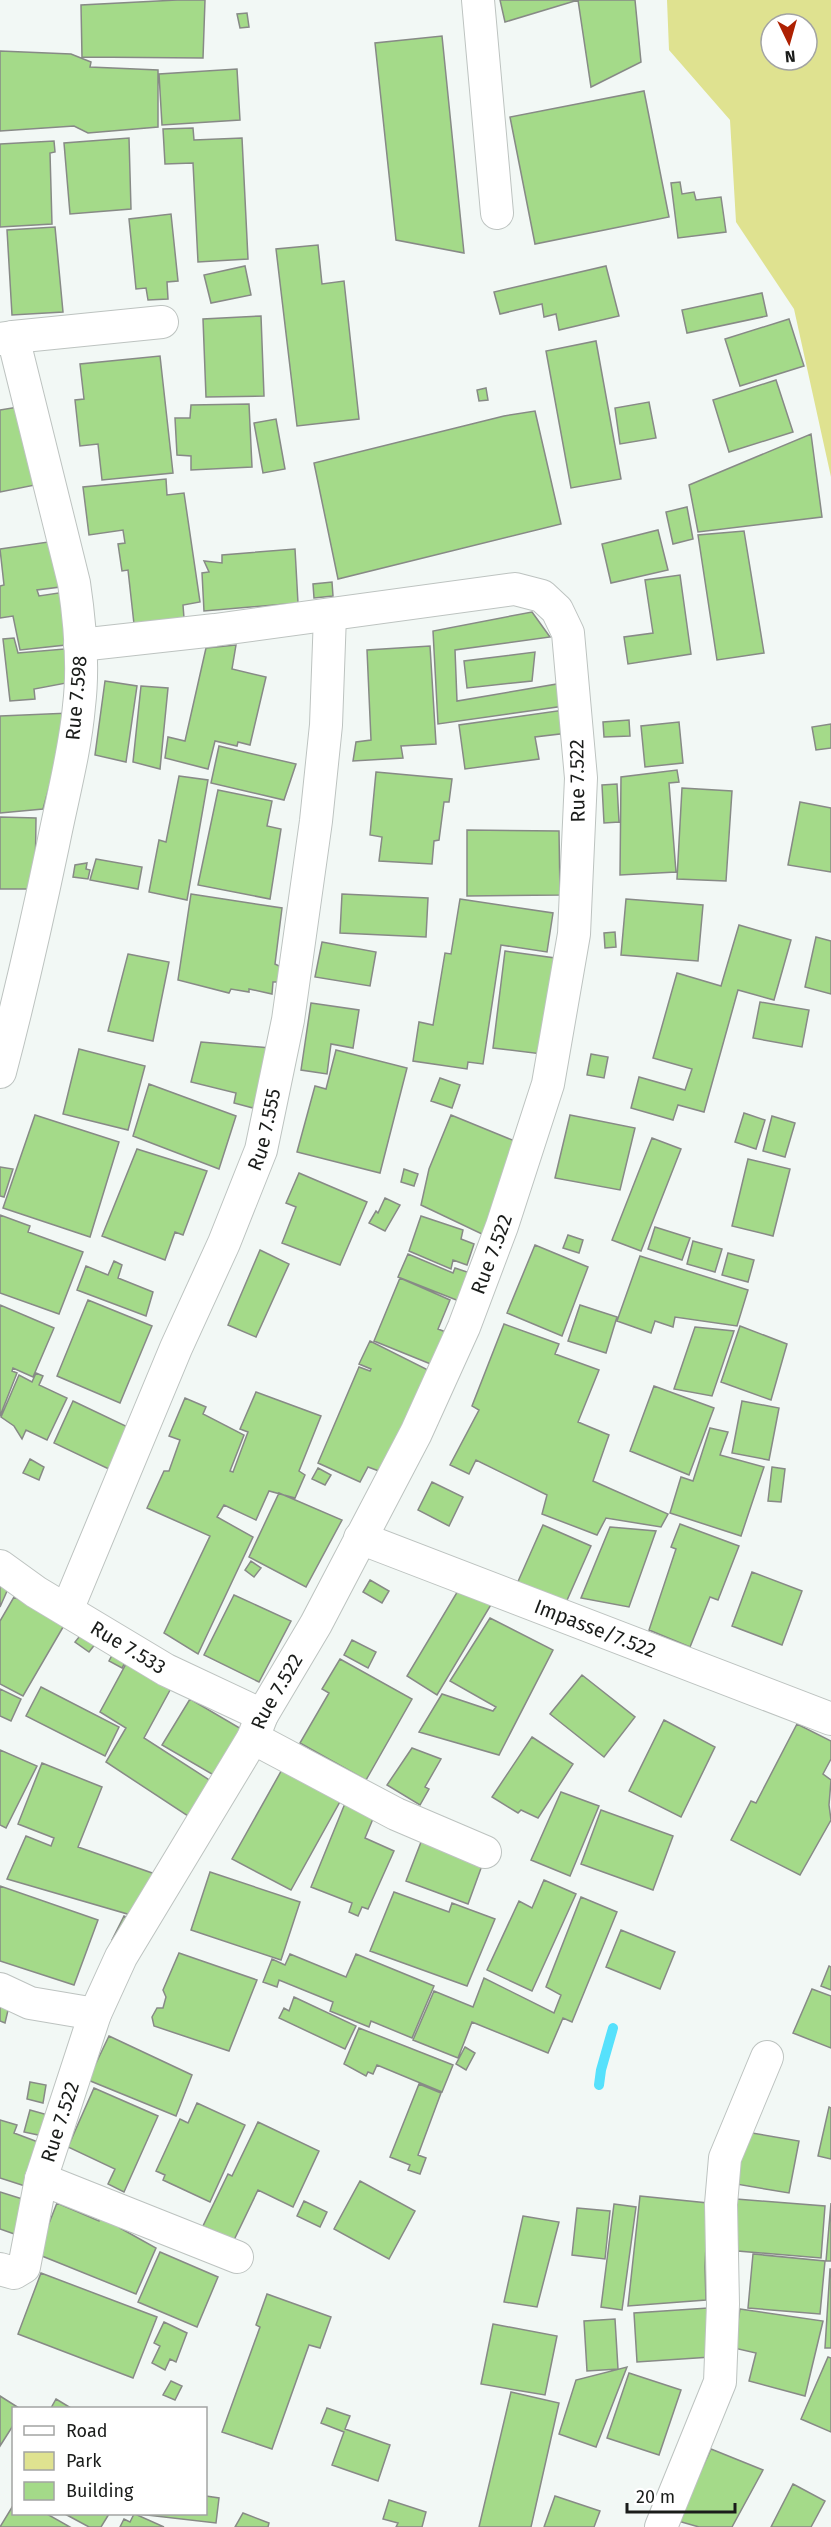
<svg xmlns="http://www.w3.org/2000/svg" width="831" height="2527" viewBox="0 0 831 2527" font-family="'Fira Sans',sans-serif">
<rect width="100%" height="100%" fill="#f2f8f5"/>
<path fill="#dfe290" fill-rule="evenodd" d="M667,0H831V477L794,309L736,222L730,120L669,50ZM771,24H807V60H771Z"/>
<g fill="none" stroke-linecap="round" stroke-linejoin="round">
<path stroke="#56e1fc" stroke-width="10" d="M599,2085L601,2070L613,2028"/>
</g>
<path fill="#a4da89" stroke="#878a86" stroke-width="1.5" d="M177,0H205L203,58L82,57L81,5Z
M500,0H578L505,22Z
M578,0H635L641,62L591,87Z
M247,13L249,27L240,28L237,14Z
M442,36L464,253L396,240L375,43Z
M0,51L71,54L91,62L90,67L158,70V127L88,133L74,126L0,131Z
M237,69L240,120L162,125L159,74Z
M644,91L669,217L535,244L510,117Z
M193,128L194,140L242,138L248,259L198,262L193,163L165,164L163,129Z
M129,138L131,209L70,214L64,143Z
M54,141L55,152L50,153L52,224L0,227V144Z
M680,182L682,194L694,192L696,200L721,197L726,232L678,238L671,183Z
M171,214L178,281L167,282L168,299L148,300L146,288L136,289L129,219Z
M55,227L63,312L12,315L7,230Z
M318,245L322,284L344,281L359,419L297,426L276,249Z
M245,266L251,295L211,303L204,275Z
M606,266L619,316L559,330L556,314L544,317L542,304L500,314L494,292Z
M762,293L767,316L687,333L682,310Z
M261,316L264,396L206,397L203,319Z
M789,319L804,366L740,386L725,339Z
M596,341L621,479L571,488L546,351Z
M160,356L173,473L102,480L98,444L80,446L75,400L84,399L80,364Z
M776,380L793,432L729,452L713,400Z
M486,388L488,400L479,401L477,390Z
M649,402L656,438L620,444L615,408Z
M249,404L252,467L191,470V456L177,455L175,418H190L191,405Z
M24,406L40,484L0,492V410Z
M535,411L561,524L338,579L314,463L504,416Z
M276,419L285,469L263,473L254,423Z
M811,434L822,517L698,532L689,485Z
M166,479L167,495L184,493L200,602L183,605L184,618L134,624L128,570L122,571L118,544L125,543L123,530L89,535L83,487Z
M687,507L693,539L673,544L666,512Z
M658,530L668,570L611,583L602,544Z
M744,531L764,653L717,660L698,535Z
M55,541L68,586L37,590L39,596L65,592L75,644L20,650L13,616L0,618V586L4,585L0,549Z
M295,549L298,603L204,611L202,573L209,572L204,561L222,563V555Z
M680,575L691,654L628,664L624,637L653,633L645,580Z
M332,582L333,596L314,598L313,584Z
M532,612L550,637L455,650L457,701L563,683L564,706L438,724L433,631Z
M14,638L18,653L76,648L77,681L34,689L35,699L10,701L3,639Z
M236,645L232,669L266,677L250,745L238,742L237,746L215,741L208,769L165,758L168,737L185,741L206,648Z
M430,646L436,744L401,746L403,758L353,761L356,742L371,740L367,650Z
M535,652L532,681L467,688L464,661Z
M105,681L137,686L126,762L95,755Z
M141,686L168,688L160,769L133,762Z
M564,710L568,733L535,737L539,759L465,769L459,725Z
M70,713L43,809L0,813V716Z
M629,720L630,736L604,737L603,722Z
M679,722L683,763L645,767L641,726Z
M831,724V748L816,750L812,727Z
M219,746L296,764L284,800L211,783Z
M677,770L679,782L669,783L676,872L620,875L621,777Z
M376,772L452,779L449,802H444L439,840L434,841L432,864L379,861L382,837L370,835Z
M179,776L208,780L187,900L149,892L159,840L166,842Z
M617,784L619,822L604,823L602,785Z
M682,788L732,791L726,881L677,879Z
M218,790L272,801L267,826L281,829L270,899L198,885Z
M800,802L831,808V872L788,865Z
M0,817L36,818L35,889H0Z
M467,830L559,831L560,895L467,896Z
M96,859L142,867L138,889L90,880Z
M87,863L86,869L90,870L88,879L73,877L75,865Z
M191,894L282,908L275,964L283,968L280,982H273L272,994L249,989V992L231,989L229,993L178,980Z
M342,894L428,898L426,937L340,933Z
M460,899L553,913L547,952L501,945L483,1064L468,1062L467,1069L413,1061L419,1022L433,1025L445,953L451,954Z
M626,899L703,905L698,961L621,955Z
M739,925L791,940L774,1000L738,990L704,1112L678,1105L673,1120L631,1108L639,1077L685,1090L692,1069L653,1058L677,973L721,986Z
M615,932L616,947L605,948L604,933Z
M816,937L831,941V994L805,987Z
M322,942L376,952L370,986L315,977Z
M505,951L555,958L542,1054L493,1048Z
M128,954L169,962L153,1041L108,1031Z
M760,1002L809,1010L802,1047L753,1038Z
M311,1003L359,1010L353,1048L331,1044L327,1074L301,1070Z
M201,1042L270,1048L253,1108L234,1103L236,1093L191,1082Z
M79,1049L145,1066L128,1130L63,1114Z
M336,1050L407,1068L380,1173L297,1152L315,1086L326,1089Z
M591,1054L608,1057L604,1078L587,1075Z
M440,1078L460,1085L452,1108L431,1101Z
M149,1084L236,1116L219,1169L133,1136Z
M744,1113L765,1120L756,1149L735,1142Z
M35,1115L119,1142L90,1237L3,1208Z
M451,1115L522,1144L484,1235L421,1205L429,1169Z
M570,1115L635,1128L620,1190L555,1178Z
M772,1116L795,1123L785,1157L763,1151Z
M652,1138L681,1149L641,1251L612,1240Z
M137,1149L207,1171L183,1235L175,1232L165,1260L102,1236Z
M748,1159L790,1169L773,1236L732,1226Z
M0,1167L13,1169L4,1197L0,1196Z
M404,1169L418,1174L414,1186L401,1182Z
M299,1173L367,1202L340,1265L282,1243L296,1207L286,1203Z
M385,1198L400,1205L385,1231L369,1223L376,1211L378,1213Z
M0,1215L30,1226L28,1232L83,1252L59,1314L0,1293Z
M421,1216L463,1230L461,1239L474,1244L467,1265L453,1260L451,1269L409,1251Z
M655,1227L690,1238L682,1260L648,1249Z
M568,1235L583,1240L579,1253L563,1248Z
M693,1241L722,1249L715,1272L687,1264Z
M535,1245L588,1267L562,1336L507,1313Z
M260,1250L289,1264L256,1337L228,1325Z
M728,1253L754,1260L748,1282L722,1275Z
M408,1254L453,1273L455,1268L470,1273L459,1301L398,1277Z
M640,1256L748,1290L737,1326L675,1317L673,1327L655,1321L651,1333L617,1321Z
M114,1261L122,1265L118,1278L153,1292L146,1316L77,1290L86,1266L108,1275Z
M400,1278L450,1300L438,1329L451,1334L438,1367L374,1341Z
M88,1300L152,1326L120,1403L57,1376Z
M0,1305L54,1328L33,1377L13,1368L12,1371L17,1373L0,1416Z
M580,1305L617,1317L606,1353L568,1341Z
M504,1324L559,1344L555,1354L599,1370L578,1422L609,1435L593,1481L668,1514L661,1527L606,1518L597,1535L542,1514L547,1495L476,1460L469,1474L450,1465L479,1410L472,1406Z
M740,1326L787,1344L771,1400L721,1382Z
M695,1327L734,1331L712,1396L674,1389Z
M370,1341L434,1373L387,1474L368,1467L360,1482L318,1463L359,1367L370,1371L371,1369L359,1364Z
M36,1373L43,1376L39,1385L67,1398L47,1440L26,1430L22,1439L14,1426L1,1417L19,1375L32,1382Z
M654,1386L714,1408L689,1475L630,1451Z
M256,1392L321,1416L299,1471L305,1475L295,1498L269,1491L256,1520L224,1505L217,1517L253,1537L198,1654L164,1633L210,1536L147,1508L164,1471H169L180,1440L169,1436L185,1398L206,1407L203,1414L244,1435L230,1471L233,1472L248,1432L240,1429Z
M73,1401L132,1429L113,1471L54,1443Z
M742,1401L779,1408L769,1460L732,1453Z
M710,1428L728,1432L720,1455L764,1467L741,1536L670,1513L681,1477L693,1481Z
M30,1459L44,1467L39,1480L23,1473Z
M772,1467L785,1469L781,1502L768,1501Z
M318,1468L331,1475L325,1485L312,1479Z
M432,1482L463,1497L449,1526L418,1510Z
M279,1493L342,1520L306,1587L249,1557Z
M680,1524L739,1546L718,1600L710,1597L690,1647L649,1630L676,1549L671,1547Z
M543,1525L591,1546L564,1607L516,1586Z
M610,1527L656,1531L629,1607L581,1598Z
M251,1561L261,1568L254,1577L245,1570Z
M752,1572L802,1591L782,1645L732,1626Z
M0,1578L11,1582L0,1607Z
M370,1580L389,1591L382,1603L363,1592Z
M462,1584L492,1603L437,1695L407,1676Z
M234,1595L291,1621L259,1682L204,1655Z
M14,1597L66,1622L23,1696L0,1684V1621Z
M490,1618L553,1650L499,1755L419,1732L442,1694L493,1711L496,1707L450,1681Z
M87,1627L100,1638L89,1652L75,1642Z
M352,1640L376,1652L368,1668L344,1655Z
M117,1646L130,1653L122,1668L109,1661Z
M340,1659L412,1699L366,1780L300,1743L329,1693L322,1689Z
M126,1664L175,1681L144,1738L214,1783L191,1818L106,1762L126,1728L100,1712Z
M582,1675L635,1717L604,1757L550,1714Z
M41,1687L119,1727L105,1756L26,1716Z
M0,1689L21,1699L11,1721L0,1716Z
M190,1699L243,1730L217,1777L162,1745Z
M664,1720L715,1747L681,1817L629,1791Z
M797,1724L831,1741V1759L823,1774L831,1780L829,1805L831,1820L800,1875L731,1840L751,1801L756,1803Z
M532,1737L573,1764L538,1818L521,1810L518,1813L492,1797Z
M412,1748L441,1759L425,1787L429,1789L420,1805L387,1785Z
M0,1750L37,1766L6,1828L0,1825Z
M42,1763L102,1787L78,1847L155,1874L131,1915L7,1879L26,1836L51,1846L54,1838L18,1824Z
M284,1766L342,1798L291,1890L232,1859Z
M561,1792L599,1806L570,1876L531,1860Z
M346,1801L375,1814L365,1838L394,1851L368,1909L362,1907L358,1916L349,1912L352,1903L311,1887Z
M601,1810L673,1836L653,1890L581,1864Z
M423,1837L484,1860L468,1904L406,1881Z
M210,1872L300,1902L281,1960L191,1930Z
M544,1880L576,1894L532,1991L487,1970L519,1901L532,1908Z
M0,1886L98,1920L74,1985L0,1961Z
M394,1892L449,1912L452,1903L495,1919L467,1986L370,1951Z
M581,1897L617,1912L572,2022L563,2018L548,2053L472,2022L458,2058L413,2040L434,1991L473,2007L484,1978L554,2013L561,1995L546,1987Z
M124,1916L135,1921L122,1946L112,1940Z
M621,1930L675,1952L660,1989L606,1967Z
M179,1953L257,1980L229,2051L154,2026L152,2017L157,2008H163L166,1997L163,1990Z
M290,1954L346,1977L356,1954L434,1986L412,2038L371,2021L369,2027L330,2011L333,2002L279,1980L277,1987L263,1982L272,1959L285,1965Z
M829,1966L831,1967V1990L821,1986Z
M812,1989L831,1996V2048L793,2033Z
M294,1997L356,2026L345,2049L279,2018L284,2008L289,2011Z
M0,2003L9,2006L5,2023L0,2021Z
M359,2028L453,2065L442,2092L377,2065L373,2074L368,2072L366,2076L344,2064Z
M109,2036L192,2075L176,2116L88,2080Z
M465,2047L475,2053L466,2070L456,2064Z
M30,2082L46,2085L43,2103L27,2099Z
M419,2084L441,2093L418,2155L426,2158L420,2174L408,2170L410,2165L390,2157Z
M94,2088L158,2116L124,2192L108,2184L115,2169L68,2147Z
M197,2103L245,2125L210,2202L163,2180L165,2175L156,2171L180,2119L188,2123Z
M829,2107L831,2108V2159L818,2156Z
M30,2110L48,2115L43,2136L24,2132Z
M0,2120L17,2125L14,2133L38,2142L25,2186L0,2178Z
M258,2122L319,2151L293,2207L258,2190L234,2240L203,2226L228,2174L232,2176Z
M746,2132L799,2141L789,2193L736,2184Z
M360,2181L415,2211L389,2259L334,2229Z
M0,2192L32,2202L20,2236L0,2229Z
M640,2196L708,2203L705,2267L706,2300L628,2306Z
M736,2199L825,2206L821,2258L726,2250Z
M304,2201L327,2212L320,2227L297,2216Z
M57,2203L99,2221L103,2210L122,2219L120,2228L156,2248L136,2294L37,2254Z
M831,2203V2261H826Z
M614,2204L636,2207L622,2310L601,2307Z
M577,2208L610,2211L605,2259L572,2255Z
M523,2216L559,2222L537,2307L504,2302Z
M160,2252L218,2277L197,2327L138,2302Z
M753,2254L825,2261L820,2314L748,2308Z
M830,2269H831V2348H825Z
M41,2273L157,2317L133,2378L18,2334Z
M267,2294L331,2317L320,2348L309,2345L272,2449L222,2432L260,2327L256,2325Z
M708,2308L711,2357L637,2362L634,2313Z
M740,2309L823,2321L805,2396L749,2381L756,2353L734,2348Z
M615,2319L618,2369L587,2371L584,2321Z
M164,2322L187,2333L176,2362L170,2359L165,2370L152,2363L160,2346L154,2343Z
M493,2324L557,2336L545,2395L481,2384Z
M828,2357L831,2358V2432L801,2419Z
M627,2367L596,2447L559,2434L576,2380Z
M629,2373L681,2390L659,2455L607,2438Z
M171,2381L182,2386L175,2400L163,2395Z
M511,2392L559,2403L531,2527H479Z
M0,2396L19,2408H14V2424L0,2446Z
M56,2399L71,2408H51Z
M327,2408L350,2416L345,2429L390,2445L378,2481L332,2465L344,2432L321,2423Z
M711,2449L763,2470L732,2527H699L678,2521Z
M793,2484L825,2501L811,2527H771Z
M206,2496L219,2498L216,2523L138,2514H206Z
M555,2496L600,2511L594,2527H544Z
M389,2500L426,2512L422,2527H396L398,2523L383,2519Z
M14,2504V2514H47L70,2527H0Z
M243,2513L269,2523L268,2527H235Z
M65,2514H109L101,2527H89Z
M134,2514H135L164,2527H120L124,2519L130,2522Z"/>
<g fill="none" stroke-linecap="round" stroke-linejoin="round">
<defs>
<g id="minor">
<path d="M478,0L497,213"/>
<path d="M13,337L162,322"/>
<path d="M0,339L13,337L74,583C80,623 84,665 79,706C75,752 62,799 53,845C37,921 20,996 0,1072"/>
<path id="s1" d="M360,1538L831,1719"/>
<path id="s2" d="M0,1566L36,1592L166,1670L262,1715"/>
<path id="s3" d="M67,1610L176,1348L224,1243L261,1150L288,1020L316,821L326,725L330,615"/>
<path d="M253,1738L396,1814L485,1852"/>
<path d="M0,1989L30,2003L95,2014"/>
<path d="M41,2179L237,2257"/>
<path id="s4" d="M0,2269L14,2273L24,2267L41,2179L95,2014L121,1957L253,1738L262,1715L316,1624L416,1433L464,1327L502,1226L548,1084L574,934L581,778L568,633L557,610L542,596L515,589L215,630L80,645"/>
<path d="M661,2527L720,2382L723,2304L721,2204L725,2158L767,2057"/>
</g>
</defs>
<use href="#minor" stroke="#bdc3c0" stroke-width="34"/>
<use href="#minor" stroke="#fff" stroke-width="32"/>
</g>
<g text-anchor="middle" dominant-baseline="central" stroke-width="4.5" stroke-linejoin="round" paint-order="stroke">
<g font-size="20" fill="#1a1c1a" stroke="#fff">
<text transform="translate(76 698) rotate(-85)">Rue 7.598</text>
<text transform="translate(577 781) rotate(-91)">Rue 7.522</text>
<text stroke="none"><textPath href="#s3" startOffset="520">Rue 7.555</textPath></text>
<text stroke="none"><textPath href="#s4" startOffset="1148">Rue 7.522</textPath></text>
<text stroke="none"><textPath href="#s1" startOffset="252">Impasse/7.522</textPath></text>
<text stroke="none"><textPath href="#s2" startOffset="152">Rue 7.533</textPath></text>
<text stroke="none"><textPath href="#s4" startOffset="660">Rue 7.522</textPath></text>
<text stroke="none"><textPath href="#s4" startOffset="176">Rue 7.522</textPath></text>
</g>
</g>
<rect x="12" y="2407" width="195" height="108" fill="#ffffff" stroke="#a3a4a3" stroke-width="1.5"/>
<rect x="24" y="2426" width="30" height="9" fill="#ffffff" stroke="#a3a4a3" stroke-width="1.5"/>
<text x="66" y="2437" font-size="18" fill="#1a1c1a">Road</text>
<rect x="24" y="2452" width="30" height="18" fill="#dfe290" stroke="#a3a4a3" stroke-width="1.5"/>
<text x="66" y="2467" font-size="18" fill="#1a1c1a">Park</text>
<rect x="24" y="2482" width="30" height="18" fill="#a4da89" stroke="#a3a4a3" stroke-width="1.5"/>
<text x="66" y="2497" font-size="18" fill="#1a1c1a">Building</text>
<g transform="translate(789 42) rotate(175)"><circle r="28" fill="#ffffff" stroke="#a3a4a3" stroke-width="1.5"/>
<path d="M0-4.5L10 22L0 15L-10 22Z" fill="#ae2102"/>
<text y="-9" font-size="16" font-weight="bold" text-anchor="middle" fill="#1a1c1a">N</text>
</g>
<path d="M627 2503v9h108v-9" fill="none" stroke="#1a1c1a" stroke-width="3"/>
<text x="636" y="2503" font-size="18" fill="#1a1c1a" stroke="#ffffff" stroke-width="4.5" paint-order="stroke">20 m</text>
</svg>
